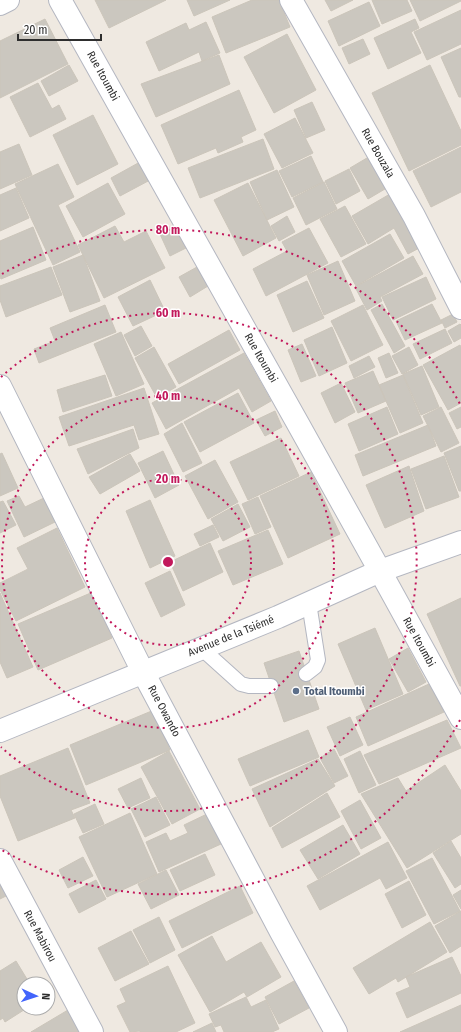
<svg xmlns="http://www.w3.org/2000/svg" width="461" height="1032" viewBox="0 0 461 1032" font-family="'Fira Sans Condensed',sans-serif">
<rect width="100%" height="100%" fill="#efe9e1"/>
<path fill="#cbc7bf" stroke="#cbc5ba" d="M95,0H166L109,28Z
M187,0H230L194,16Z
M252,0H279L290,27L226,53L212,17Z
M325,0H353L331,11Z
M372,0H407L412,11L382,24Z
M410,0H461V1L420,21Z
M369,2L380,26L339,46L328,21Z
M461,10V44L427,60L414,32Z
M45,19L68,64L0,98V41Z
M415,19L419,28L411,32L421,53L388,69L374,38Z
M206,22L220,53L202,61L199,52L159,71L146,42L186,23L189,30Z
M287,34L316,90L274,113L244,57Z
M363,39L370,54L349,64L342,48Z
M461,48V97H459L441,57Z
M219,55L230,84L156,117L141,84Z
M69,65L78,81L49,96L41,81Z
M430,65L461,131V145L409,171L372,93Z
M38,83L52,109L59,105L66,119L30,137L10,97Z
M239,90L256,130L241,137L243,142L218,153L216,148L178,164L161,125Z
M312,102L325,130L306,138L294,110Z
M93,115L118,164L77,185L53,135Z
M295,118L313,153L282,168L264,134Z
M263,139L274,169L200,198L188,168Z
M19,144L32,175L0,189V152Z
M461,147V192L431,207L413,171Z
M372,155L390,186L368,199L350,168Z
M311,156L323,182L292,197L279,171Z
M140,162L150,180L120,196L111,178Z
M58,164L74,197L58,205L80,252L53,265L15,184Z
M349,169L360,191L336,204L325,181Z
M277,170L294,207L267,220L250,182Z
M324,182L337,209L306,225L293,198Z
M108,183L125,214L83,237L66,206Z
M248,183L276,238L243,256L214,200Z
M16,188L29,218L0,231V195Z
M390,194L421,247L408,254L394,228L368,244L352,216Z
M345,206L366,244L341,257L320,219Z
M287,216L295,232L279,241L271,226Z
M174,225L186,248L170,256L159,232Z
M115,226L124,242L146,231L165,268L104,298L78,245Z
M33,227L46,260L1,279L0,277V241Z
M309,228L328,263L266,296L253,269L287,251L282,242Z
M390,234L404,258L356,286L342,261Z
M83,255L100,301L70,312L53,267Z
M413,256L423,274L380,297L382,301L367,310L355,287Z
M338,261L355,301L324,315L307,275Z
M51,267L62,295L6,317L0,300V286Z
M197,267L208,286L190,297L179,277Z
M426,277L436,299L393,320L382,297Z
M150,280L165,311L133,326L118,297Z
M307,281L324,318L293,332L277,295Z
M382,304L405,346L394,353L371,310Z
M432,304L442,323L405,340L396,321Z
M105,305L116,332L39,363L34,349L55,341L50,328Z
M363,305L383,345L351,361L331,321Z
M453,314L457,322L445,328L441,320Z
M460,324L461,325V338L454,342L448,331Z
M141,326L152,346L135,356L124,335Z
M332,327L347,363L319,376L304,340Z
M445,329L452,343L420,359L413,344Z
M229,330L240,350L179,384L168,364Z
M121,332L144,384L116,396L94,344Z
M302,344L316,376L301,382L288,350Z
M460,345L461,347V403L448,410L423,365Z
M154,347L176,387L157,398L135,358Z
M409,347L418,365L402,374L392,356Z
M244,353L271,401L252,412L239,388L166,429L152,403Z
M389,353L398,373L386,378L378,358Z
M369,356L375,367L354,378L349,366Z
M422,366L439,407L421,415L403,374Z
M373,371L386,401L358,413L345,383Z
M105,375L112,396L63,412L57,390Z
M403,375L423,423L400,433L379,385Z
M341,383L355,412L335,423L321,393Z
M144,388L159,434L139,440L134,425L69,446L59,417Z
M238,393L254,423L200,452L184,422Z
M387,407L398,434L359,451L348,424Z
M441,407L459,443L441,452L423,416Z
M461,407V427L457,429L449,413Z
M275,411L282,427L265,436L256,420Z
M182,423L202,463L183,472L164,434Z
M428,425L436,446L363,476L355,455Z
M133,429L139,448L88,474L77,449Z
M281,438L299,476L248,500L230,462Z
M461,446V491H459L444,453Z
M163,451L179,485L155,498L138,463Z
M2,453L18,488L0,496V454Z
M130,454L140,471L100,494L89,477Z
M444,456L459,497L426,509L411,469Z
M215,460L238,502L208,519L185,476Z
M409,466L424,511L385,528L366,485Z
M311,472L340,534L288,558L260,496Z
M19,496L25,507L44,498L55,522L24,537L7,501Z
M258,497L271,527L255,534L242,504Z
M150,500L175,556L150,568L126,511Z
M3,501L16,525L0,533V502Z
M238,504L250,527L223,541L211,519Z
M213,525L219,537L200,546L194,534Z
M57,528L85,587L16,621L0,590V583L28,569L17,548Z
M268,530L283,564L233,585L218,551Z
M210,543L223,572L183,591L170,562Z
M170,571L185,605L161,617L145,583Z
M93,592L112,638L38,670L18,624Z
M0,593L33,667L7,678L0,662Z
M461,598V686H460L427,614Z
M375,628L403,694L366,710L338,644Z
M408,648L426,682L408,692L389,659Z
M299,651L319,709L284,722L264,663Z
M429,684L444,712L368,746L356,717Z
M154,710L170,750L86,785L70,745Z
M350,717L363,745L340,756L327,727Z
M447,720L461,748L379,784L364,755Z
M308,730L319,757L250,786L238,759Z
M68,748L90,803L71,810L75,818L18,841L0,796V776Z
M334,749L348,776L334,783L320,758Z
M169,751L200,809L172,824L141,767Z
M360,751L376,785L359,793L344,759Z
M318,759L335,786L270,827L252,789Z
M445,765L461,791V834L407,868L361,794L398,778L406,791Z
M141,778L150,798L128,808L118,789Z
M327,793L340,817L282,848L272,828Z
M156,797L170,825L145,837L131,809Z
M360,800L381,838L361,849L341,811Z
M95,804L104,824L83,833L74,814Z
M130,813L157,874L107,897L79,837Z
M207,814L221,844L159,872L146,842L166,833L170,841L188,833L184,825Z
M343,825L360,854L318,879L300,850Z
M451,841L461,858V884L455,888L433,853Z
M388,842L407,878L386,889L380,878L320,910L307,886Z
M205,854L215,875L180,891L170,870Z
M83,857L93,876L68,888L59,870Z
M432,858L460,911L434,924L406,871Z
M166,870L179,895L151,909L138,884Z
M0,880L8,895L0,899Z
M96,880L106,899L79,913L69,894Z
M409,881L426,915L402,928L385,894Z
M240,886L253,913L182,948L169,921Z
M461,890V909L453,895Z
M461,911V946L450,953L435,926Z
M159,917L175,950L150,963L133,930Z
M430,922L447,952L398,982L396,978L369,994L353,968Z
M131,931L149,964L115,981L98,948Z
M212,936L226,962L261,942L281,977L247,997L244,992L210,1012L178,955Z
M452,957L461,976V993L407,1018L396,993L410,987L406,977Z
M16,961L30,984H24V1008H27L5,1022L3,1018L0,1020V971Z
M168,966L195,1023L176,1032H140V1031L130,1032L117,1006L126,1002L120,989Z
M294,981L309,1008L279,1024L265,997Z
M246,997L251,1007L266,1000L279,1029L272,1032H224L221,1025L215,1027L209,1014Z
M461,1005V1032H400Z
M73,1007L87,1032H31Z
M212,1023L216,1032H193Z"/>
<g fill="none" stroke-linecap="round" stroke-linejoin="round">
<defs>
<path id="service" d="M201,648L241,684L249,686H271
M306,674L315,667L318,660L309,603"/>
<path id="minor" d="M291,0L414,216L461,308
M0,4L8,0
M0,386L143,672L281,932L336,1032
M380,571L461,718
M0,860L92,1032"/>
<path id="tertiary" d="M60,0L297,422L380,571"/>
<path id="secondary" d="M0,731L278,617L380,571L461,542"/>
</defs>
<use href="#service" stroke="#b4b7c1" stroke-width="16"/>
<use href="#minor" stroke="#b4b7c1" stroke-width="24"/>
<use href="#tertiary" stroke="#b4b7c1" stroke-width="24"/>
<use href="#secondary" stroke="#b4b7c1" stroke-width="24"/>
<use href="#service" stroke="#fff" stroke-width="14"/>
<use href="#minor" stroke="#fff" stroke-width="22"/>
<use href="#tertiary" stroke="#fff" stroke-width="22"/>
<use href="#secondary" stroke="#fff" stroke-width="22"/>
</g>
<g fill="none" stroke="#c2185b" stroke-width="2" stroke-dasharray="2 4">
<circle cx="168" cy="562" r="83"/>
<circle cx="168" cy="562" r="166"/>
<path d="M1 377A249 249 0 1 1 1 747"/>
<path d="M460 720A332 332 0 0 1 2 850M2 274A332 332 0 0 1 460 404"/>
</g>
<circle fill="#5c6f8a" stroke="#fff" stroke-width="1.5" cx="296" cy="691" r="4"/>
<g text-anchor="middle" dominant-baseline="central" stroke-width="3" stroke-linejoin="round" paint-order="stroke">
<g font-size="11" fill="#2e2e2e" stroke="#fff">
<text transform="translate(103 76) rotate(61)">Rue Itoumbi</text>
<text transform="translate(378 153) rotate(60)">Rue Bouzala</text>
<text transform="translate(261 358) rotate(60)">Rue Itoumbi</text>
<text transform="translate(231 636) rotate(-22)">Avenue de la Tsiémé</text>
<text transform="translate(419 642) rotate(61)">Rue Itoumbi</text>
<text transform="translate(164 711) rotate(62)">Rue Owando</text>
<text transform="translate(40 936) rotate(62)">Rue Mabirou</text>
</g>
<g font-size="11" font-weight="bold" fill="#4e5e75" stroke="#fff" text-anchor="start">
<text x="304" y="691">Total Itoumbi</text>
</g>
</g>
<circle cx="168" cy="562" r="6" fill="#c2185b" stroke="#fff" stroke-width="2"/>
<g font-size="12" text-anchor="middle" font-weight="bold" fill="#c2185b" stroke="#fff" stroke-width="3" stroke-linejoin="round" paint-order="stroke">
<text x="168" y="234">80 m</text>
<text x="168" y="317">60 m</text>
<text x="168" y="400">40 m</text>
<text x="168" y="483">20 m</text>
</g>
<g transform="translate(36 996) rotate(93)"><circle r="19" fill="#ffffff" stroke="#ababab"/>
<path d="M0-3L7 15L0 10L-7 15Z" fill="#4264fb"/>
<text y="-6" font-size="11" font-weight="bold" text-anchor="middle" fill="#2e2e2e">N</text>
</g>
<path d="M18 34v6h83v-6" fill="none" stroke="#2e2e2e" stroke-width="2"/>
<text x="24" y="34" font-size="12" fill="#2e2e2e" stroke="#ffffff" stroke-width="3" paint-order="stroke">20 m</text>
</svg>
